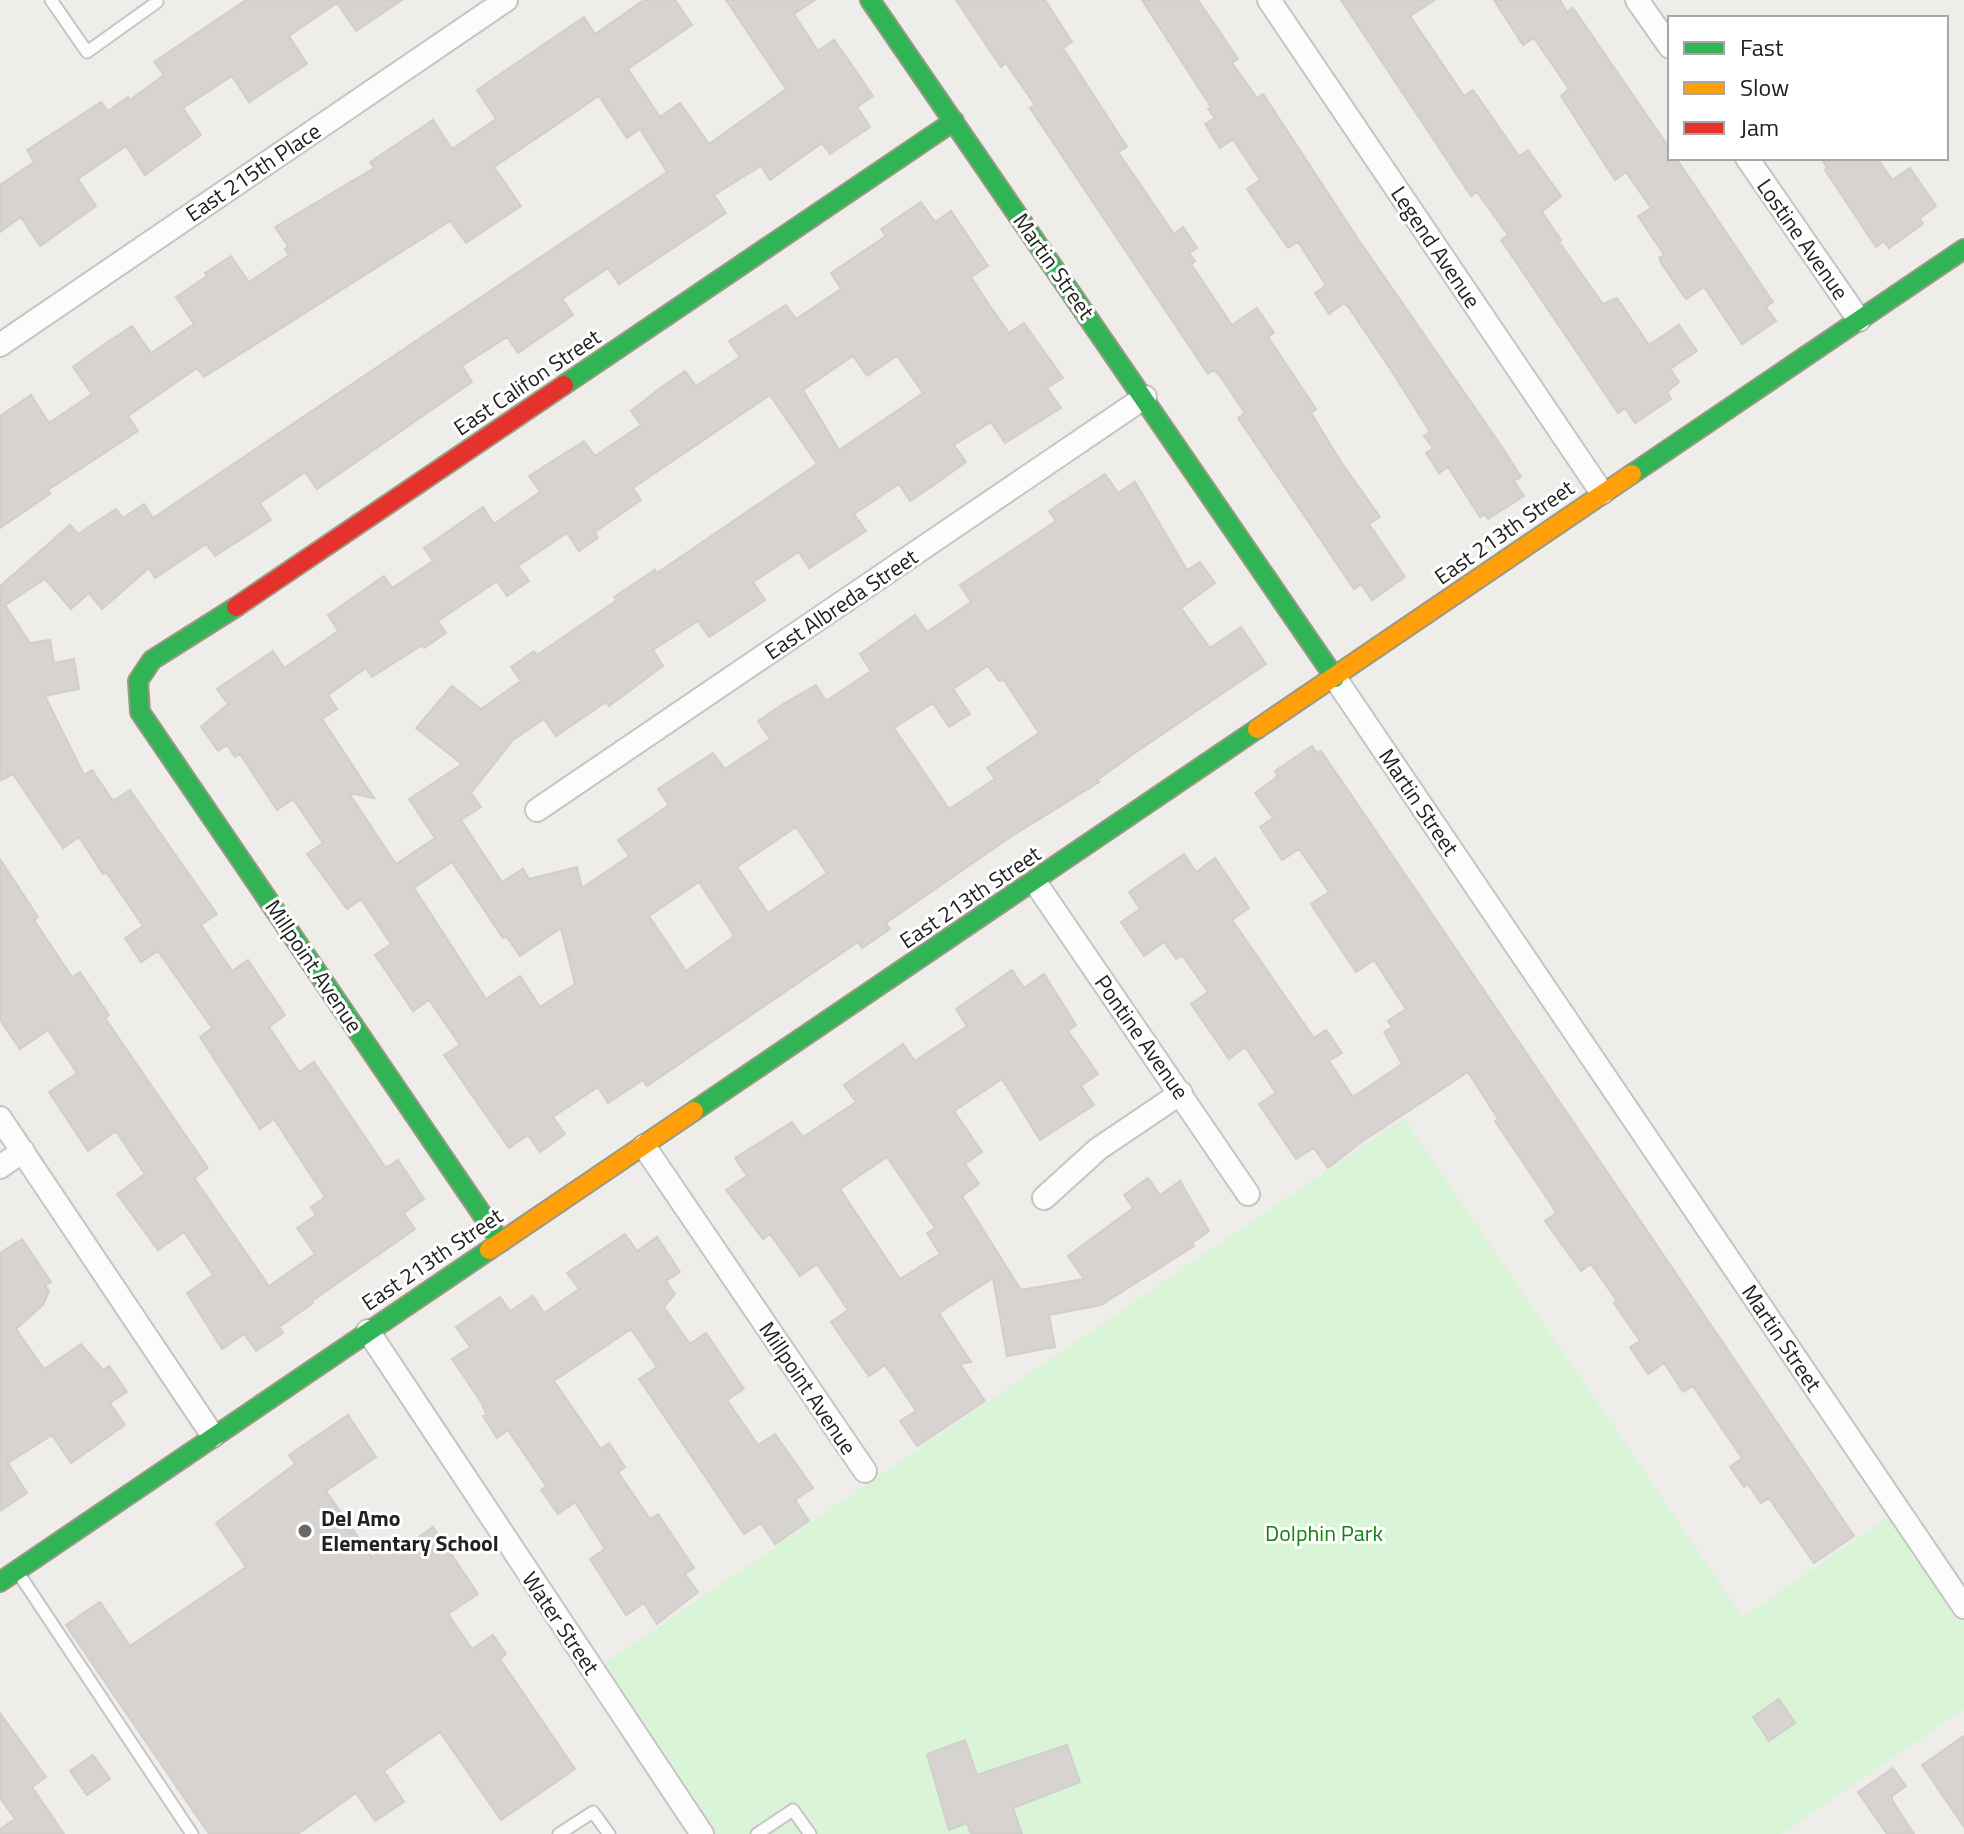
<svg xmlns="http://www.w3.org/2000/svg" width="1964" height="1834" viewBox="0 0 1964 1834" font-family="'Titillium Web',sans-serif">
<rect width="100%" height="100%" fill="#efedea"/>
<path fill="#daf4d7" d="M1404,1118L1743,1617L1896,1512L1964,1613V1709L1782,1834H706L596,1669Z"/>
<path fill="#d6d3d1" stroke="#d2cecb" stroke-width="2" fill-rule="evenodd" d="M246,0H402L356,31L337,3L289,36L307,64L249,102L232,76L183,108L201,135L145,175L126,146L78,179L96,206L40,246L21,217L0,232V185L34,162L27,150L101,102L108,111L128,97L130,100L164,75L154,62Z
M644,0H675L692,25L628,69L660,117L680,103L709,144L786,89L726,0H815L794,14L818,51L834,40L856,71L873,96L857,107L870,127L830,154L822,143L770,180L761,166L714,195L726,213L619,284L608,268L562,299L573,315L518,353L507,337L462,366L472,382L317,489L305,472L260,503L271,520L215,556L206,544L155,578L149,568L102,609L89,593L71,609L45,579L5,605L30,643L50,640L54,663L74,659L79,689L45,696L84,775L92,770L113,801L130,790L217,914L201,925L232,971L248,960L285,1015L269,1027L299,1072L314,1062L386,1168L398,1160L424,1199L404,1213L415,1229L312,1301L313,1303L279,1327L283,1333L256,1351L244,1334L222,1349L187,1293L213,1275L184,1232L158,1250L117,1194L145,1174L133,1157L116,1131L88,1151L49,1092L77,1073L48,1030L20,1049L0,1020V859L38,917L34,920L72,977L80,972L109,1015L105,1018L208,1168L194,1178L269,1286L315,1254L297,1228L316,1215L311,1207L325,1197L274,1119L260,1129L200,1037L212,1028L158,951L141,962L125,938L143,926L106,872L103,874L79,837L63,848L13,774L0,781V586L70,525L78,534L116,509L123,518L144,504L153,518L667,172L640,129L627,138L599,96L494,167L521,206L466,243L450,221L204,377L197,368L128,416L138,431L48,490L50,494L0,528V416L31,395L49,423L92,394L73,367L106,343L132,326L151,353L194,324L176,297L207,276L205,273L231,256L249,282L289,255L285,249L288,246L275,227L374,168L370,162L433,120L452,149L496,119L477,90L584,17L595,34Z
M956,0H1045L1072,42L1063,48L1127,147L1118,152L1174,234L1183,227L1197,248L1189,253L1195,261L1191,264L1232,325L1257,308L1274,333L1268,337L1316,409L1311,413L1341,462L1380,517L1369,524L1405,577L1372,600L1361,584L1354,589L1238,418L1245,413L1220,376L1214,370L1208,374L1030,108L1035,105L1006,63L1001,67Z
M1142,0H1198L1238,59L1232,63L1257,98L1263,94L1358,239L1502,447L1521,477L1514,481L1524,496L1488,519L1484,514L1480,517L1448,467L1439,473L1426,453L1433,448L1424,436L1430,432L1391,370L1349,308L1344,303L1329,314L1315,293L1326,285L1298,242L1288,248L1247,189L1260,180L1233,139L1220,148L1205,124L1215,118L1208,109L1211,107Z
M1341,0H1435L1410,16L1464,96L1473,90L1519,156L1528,150L1561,196L1542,212L1561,240L1559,242L1603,304L1617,298L1649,345L1679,325L1697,351L1670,369L1679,382L1667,392L1671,399L1635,423L1625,408L1618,413L1501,240L1508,235L1477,192L1471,196Z
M1494,0H1560L1567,12L1573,8L1670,149V158H1676L1773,302L1766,307L1776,321L1742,344L1704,287L1686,299L1661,263L1659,258L1664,255L1638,216L1651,208L1626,172L1615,180L1561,96L1569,89L1534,38L1523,45Z
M1821,158H1877L1892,180L1910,168L1936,206L1920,218L1923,224L1889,248L1884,241L1876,247L1825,170L1827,168Z
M921,202L935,222L951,211L988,266L971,277L990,306L1009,333L1024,323L1063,378L1047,388L1061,408L1005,443L991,422L954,445L966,462L937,483L910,501L899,484L854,514L866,531L840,548L809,568L799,552L753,582L765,600L740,617L709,637L698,621L653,650L663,666L609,706L606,702L556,736L544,719L513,740L471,793L481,807L461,820L502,882L523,869L529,879L577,867L582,888L629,856L618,840L669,805L658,789L713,753L725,769L770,739L758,721L783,704L816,685L826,701L871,671L860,654L915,615L927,632L971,602L960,585L1056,521L1049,511L1105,474L1118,493L1135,482L1187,570L1200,562L1215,583L1181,608L1210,648L1241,627L1266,664L1139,750L1097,780L1099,782L1012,836L886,923L890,929L862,948L858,942L647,1086L643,1080L608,1103L598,1087L553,1117L565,1134L540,1152L528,1135L509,1148L444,1055L460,1045L429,1000L413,1011L375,955L391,944L361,899L347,909L307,854L323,843L293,799L277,810L240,754L235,757L227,745L218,751L201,727L228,704L217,689L273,651L284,668L338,631L328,615L384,576L392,588L433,561L424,548L483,507L494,524L540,492L529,476L584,441L595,456L641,425L631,411L660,388L685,371L696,386L740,357L729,341L786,305L796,319L841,289L831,273L886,236L881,229ZM853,356L867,376L897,356L923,393L839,450L803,390ZM770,395L817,464L657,573L655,570L614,597L617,600L537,655L534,651L511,667L521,681L481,709L452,686L416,728L462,764L409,799L435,838L396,864L349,793L374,798L322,719L337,709L328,695L366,668L372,677L422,645L424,648L446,633L438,621L497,581L507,596L529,581L518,566L567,533L579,551L598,538L595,532L641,500L633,488ZM988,666L999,681L1003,679L1039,733L987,768L995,779L949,809L894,728L933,703L949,727L970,714L953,689ZM796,827L827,873L768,913L737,867ZM452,862L503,938L506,936L520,956L561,928L575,984L540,1007L520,976L486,999L414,888ZM699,882L733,934L732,938L686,971L649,916Z
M1312,746L1317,753L1321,751L1352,796L1854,1536L1814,1563L1769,1498L1761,1503L1748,1484L1744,1487L1730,1467L1742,1458L1693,1386L1683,1392L1664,1363L1648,1374L1630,1347L1640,1341L1614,1303L1617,1301L1591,1264L1581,1271L1545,1221L1556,1213L1551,1204L1495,1121L1498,1119L1468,1072L1360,1143L1328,1168L1314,1148L1296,1159L1259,1104L1276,1093L1245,1047L1229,1059L1191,1004L1208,992L1182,955L1176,959L1164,942L1144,956L1121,922L1140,909L1129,892L1184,854L1196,872L1215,858L1249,908L1232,920L1314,1038L1326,1030L1342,1053L1329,1061L1353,1097L1402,1064L1384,1032L1392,1027L1388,1021L1406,1009L1374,960L1356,972L1311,904L1329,892L1299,849L1282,860L1260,827L1273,818L1255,793L1278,776L1275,771Z
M1012,970L1024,988L1044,974L1076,1025L1068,1031L1098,1074L1081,1086L1094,1105L1040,1140L1002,1079L954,1111L982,1152L965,1164L979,1184L962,1196L1021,1290L1084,1279L1068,1256L1133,1208L1124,1195L1148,1178L1160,1195L1180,1181L1209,1231L1192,1243L1194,1246L1101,1305L1049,1315L1055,1347L1007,1356L993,1278L939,1313L971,1362L960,1364L985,1401L917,1446L900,1421L916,1411L885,1365L869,1376L848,1347L831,1322L848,1310L817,1264L800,1276L770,1234L763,1239L726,1190L747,1176L735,1158L792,1122L803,1137L856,1102L844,1085L903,1044L915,1061L967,1026L956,1009ZM887,1157L935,1228L927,1233L940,1254L900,1279L840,1189Z
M625,1234L637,1251L657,1237L680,1272L666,1281L675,1294L664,1307L690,1344L706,1333L744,1389L727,1400L758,1445L775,1434L813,1488L795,1500L809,1521L775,1544L761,1523L744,1534L639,1379L657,1367L631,1329L554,1381L601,1449L609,1443L625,1467L618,1472L650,1519L658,1514L694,1568L685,1574L698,1592L657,1624L644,1603L626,1615L590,1559L605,1549L575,1502L558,1514L541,1490L546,1486L508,1430L497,1438L483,1416L487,1415L481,1402L452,1359L470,1347L456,1327L500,1297L510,1311L533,1296L544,1313L579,1289L567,1273Z
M22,1239L51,1282L45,1286L49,1291L43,1305L16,1329L44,1369L81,1344L103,1370L109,1366L127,1392L110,1403L125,1425L71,1463L52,1435L8,1463L27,1493L0,1511V1253Z
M348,1415L376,1457L326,1491L372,1557L391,1544L397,1552L433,1527L478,1594L448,1614L472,1649L493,1635L506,1654L500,1659L575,1769L501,1820L440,1732L384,1771L404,1802L375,1821L356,1793L298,1834H209L66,1625L100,1602L130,1646L246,1567L216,1523L295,1464L289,1455Z
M1779,1699L1795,1723L1769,1741L1753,1717Z
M0,1713L46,1777L32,1787L64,1834H0V1829L15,1819L0,1798Z
M1964,1736V1827L1922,1765Z
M965,1740L977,1775L1067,1745L1080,1782L1013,1808L1022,1834H971L967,1823L949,1830L927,1754Z
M93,1755L110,1779L87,1795L70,1771Z
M1893,1768L1906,1786L1892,1796V1800L1914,1834H1887L1858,1792Z"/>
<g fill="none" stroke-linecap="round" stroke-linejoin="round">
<defs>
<path id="lane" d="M51,0L87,52L157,2L156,0
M19,1574L192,1834
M559,1834L593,1812L609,1834
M757,1834L793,1810L810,1834"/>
<path id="street" d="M1269,0L1602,493
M1637,0L1670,47
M1747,158L1859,320
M0,345L506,0
M1335,678L1964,1607
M537,810L1145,397
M1035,882L1248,1194
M0,1118L213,1436
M644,1146L865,1471
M0,1167L23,1151
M1044,1198L1098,1149L1181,1093
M368,1331L702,1834"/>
<path id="fast" d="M870,0L1335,678
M564,385L954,121
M1632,474L1964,249
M236,607L152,660L138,681L140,712L501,1242
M694,1111L1257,729
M0,1582L489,1250"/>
<path id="slow" d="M1257,729L1632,474
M489,1250L694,1111"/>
<path id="jam" d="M236,607L564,385"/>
</defs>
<use href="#lane" stroke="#c6c5c4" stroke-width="15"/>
<use href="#street" stroke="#c6c5c4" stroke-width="26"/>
<use href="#fast" stroke="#9a9982" stroke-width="22"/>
<use href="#slow" stroke="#9a9982" stroke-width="22"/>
<use href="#jam" stroke="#9a9982" stroke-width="22"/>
<use href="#lane" stroke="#fdfcfc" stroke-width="11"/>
<use href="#street" stroke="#fdfcfc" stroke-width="22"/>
<use href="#fast" stroke="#30b455" stroke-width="18"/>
<use href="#slow" stroke="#ff9f0a" stroke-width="18"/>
<use href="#jam" stroke="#e5322d" stroke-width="18"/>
</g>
<circle fill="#696867" stroke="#fff" stroke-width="3" cx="305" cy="1531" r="8"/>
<g text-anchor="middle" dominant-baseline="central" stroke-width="6" stroke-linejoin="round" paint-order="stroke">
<g font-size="22" fill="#212121" stroke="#fff">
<text transform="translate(253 172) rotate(-34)">East 215th Place</text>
<text transform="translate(1803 239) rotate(55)">Lostine Avenue</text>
<text transform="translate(1436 247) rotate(56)">Legend Avenue</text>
<text transform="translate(1054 266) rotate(55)">Martin Street</text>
<text transform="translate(527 382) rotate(-34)">East Califon Street</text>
<text transform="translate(1504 532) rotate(-35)">East 213th Street</text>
<text transform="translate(841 604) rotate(-34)">East Albreda Street</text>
<text transform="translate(1419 802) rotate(56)">Martin Street</text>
<text transform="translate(970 897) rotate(-34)">East 213th Street</text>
<text transform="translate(314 966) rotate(56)">Millpoint Avenue</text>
<text transform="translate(1142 1037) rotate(55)">Pontine Avenue</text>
<text transform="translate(432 1259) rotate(-34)">East 213th Street</text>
<text transform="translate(1782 1338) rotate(56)">Martin Street</text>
<text transform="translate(808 1388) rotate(56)">Millpoint Avenue</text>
<text transform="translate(561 1623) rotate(56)">Water Street</text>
</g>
<g font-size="22" font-weight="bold" fill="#212121" stroke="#fff" text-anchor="start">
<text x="321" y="1518">Del Amo<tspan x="321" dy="25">Elementary School</tspan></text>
</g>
<g font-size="22" fill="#12810d" stroke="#fff">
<text x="1324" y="1533">Dolphin Park</text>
</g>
</g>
<rect x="1668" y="16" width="280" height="144" fill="#ffffff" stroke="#a6a6a6" stroke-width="2"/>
<rect x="1684" y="42" width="40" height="12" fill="#30b455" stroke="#a6a6a6" stroke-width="2"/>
<text x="1740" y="56" font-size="24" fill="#212121">Fast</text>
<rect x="1684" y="82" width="40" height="12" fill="#ff9f0a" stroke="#a6a6a6" stroke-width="2"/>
<text x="1740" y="96" font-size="24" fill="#212121">Slow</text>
<rect x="1684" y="122" width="40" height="12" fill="#e5322d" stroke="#a6a6a6" stroke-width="2"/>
<text x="1740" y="136" font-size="24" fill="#212121">Jam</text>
</svg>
